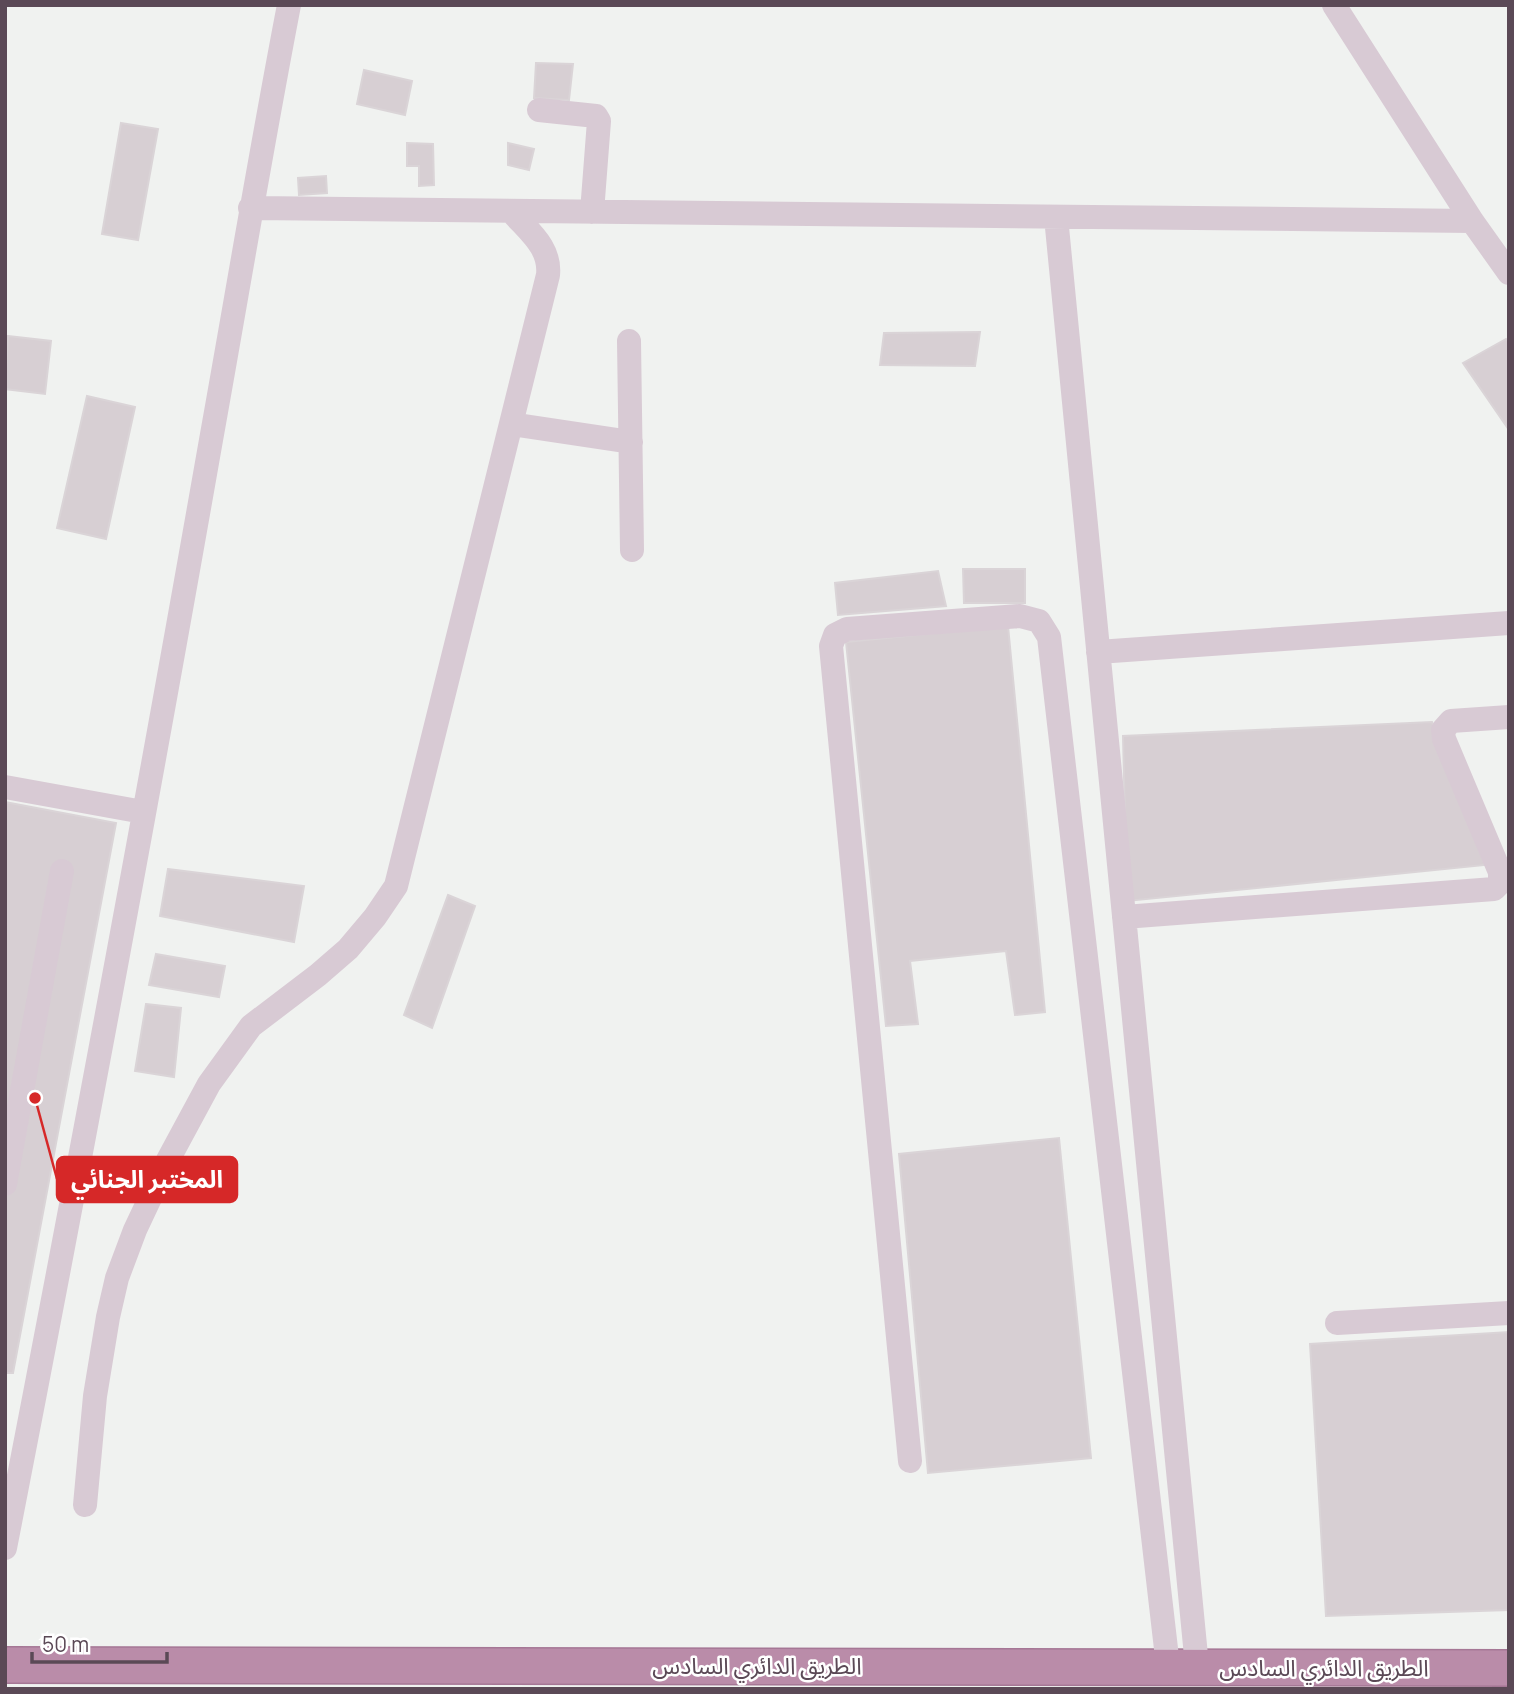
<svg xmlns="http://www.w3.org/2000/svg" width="1514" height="1694" viewBox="0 0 1514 1694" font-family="Manrope,'Noto Sans Arabic',sans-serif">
<rect width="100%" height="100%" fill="#f0f2f0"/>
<path fill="#d7cfd3" stroke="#dad4d7" stroke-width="2" d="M536,63L573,64L569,100L534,98Z
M364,70L412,81L405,115L357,104Z
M121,123L158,129L138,240L102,234Z
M407,143L433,144L434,185L419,186V166H407Z
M508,143L534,149L529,170L508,165Z
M326,176L327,193L299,195L298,178Z
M980,332L975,366L880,365L884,333Z
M8,336L51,341L45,394L5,389Z
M1506,339L1509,343V430L1463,363Z
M87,396L135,407L106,539L57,528Z
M963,569H1025V603H964Z
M938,571L946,606L838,615L835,583Z
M1008,626L1045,1012L1015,1015L1006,951L910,961L918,1024L886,1026L846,642Z
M1432,722L1485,865L1127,901L1123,736Z
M5,802L116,823L13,1373H5Z
M168,869L304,886L294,942L160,916Z
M448,895L475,906L432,1028L404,1015Z
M156,954L225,966L219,997L149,985Z
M146,1004L181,1008L174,1077L135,1071Z
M1059,1138L1091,1458L928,1473L899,1154Z
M1509,1332V1610L1326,1616L1310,1344Z"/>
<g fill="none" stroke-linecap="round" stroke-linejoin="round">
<defs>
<path id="highway" d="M5,1665L1509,1668"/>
</defs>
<use href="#highway" stroke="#a57795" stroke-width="38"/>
<path stroke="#d8cad4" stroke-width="24" d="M1334,5L1472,221L1509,273
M539,110L596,116L599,121L592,212
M250,208L1472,221
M1056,217L1197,1666
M629,341L632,550
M511,424L631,442
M1098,652L1509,623
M5,787L143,812
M1124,917L1494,889L1500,883V872L1444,739L1443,730L1451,721L1509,717
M5,1184L62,871
M1337,1323L1509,1313
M910,1461L831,646L835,635L847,629L1020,616L1039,621L1049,637L1168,1666
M85,1505L95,1396L108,1317L117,1278L135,1230L168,1160L209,1084L251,1026L318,975L348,949L375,917L396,886L548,275C551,247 528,231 511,211
M5,1548C77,1179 146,810 211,440C237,295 261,150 289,5"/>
<use href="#highway" stroke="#ba8ca9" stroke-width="35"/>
</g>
<g text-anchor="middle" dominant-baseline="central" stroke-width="5" stroke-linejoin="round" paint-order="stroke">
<g font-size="23" fill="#5b4956" stroke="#fff">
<text x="757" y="1665">الطريق الدائري السادس</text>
<text x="1324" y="1667">الطريق الدائري السادس</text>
</g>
</g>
<path fill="none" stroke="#d62828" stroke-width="2.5" d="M35 1098L57 1179"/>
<circle fill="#d62828" stroke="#fff" stroke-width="2.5" cx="35" cy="1098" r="7"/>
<rect fill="#d62828" stroke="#d62828" stroke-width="2.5" x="57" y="1157" width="180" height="45" rx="7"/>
<g font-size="24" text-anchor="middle" font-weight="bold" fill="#fff">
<text x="147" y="1188">المختبر الجنائي</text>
</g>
<rect width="1514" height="1694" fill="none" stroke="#5b4956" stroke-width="14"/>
<path d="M32 1652v10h135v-10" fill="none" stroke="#5b4956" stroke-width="3.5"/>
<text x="42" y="1652" font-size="21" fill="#5b4956" stroke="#ffffff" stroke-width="5" paint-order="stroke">50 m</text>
</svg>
